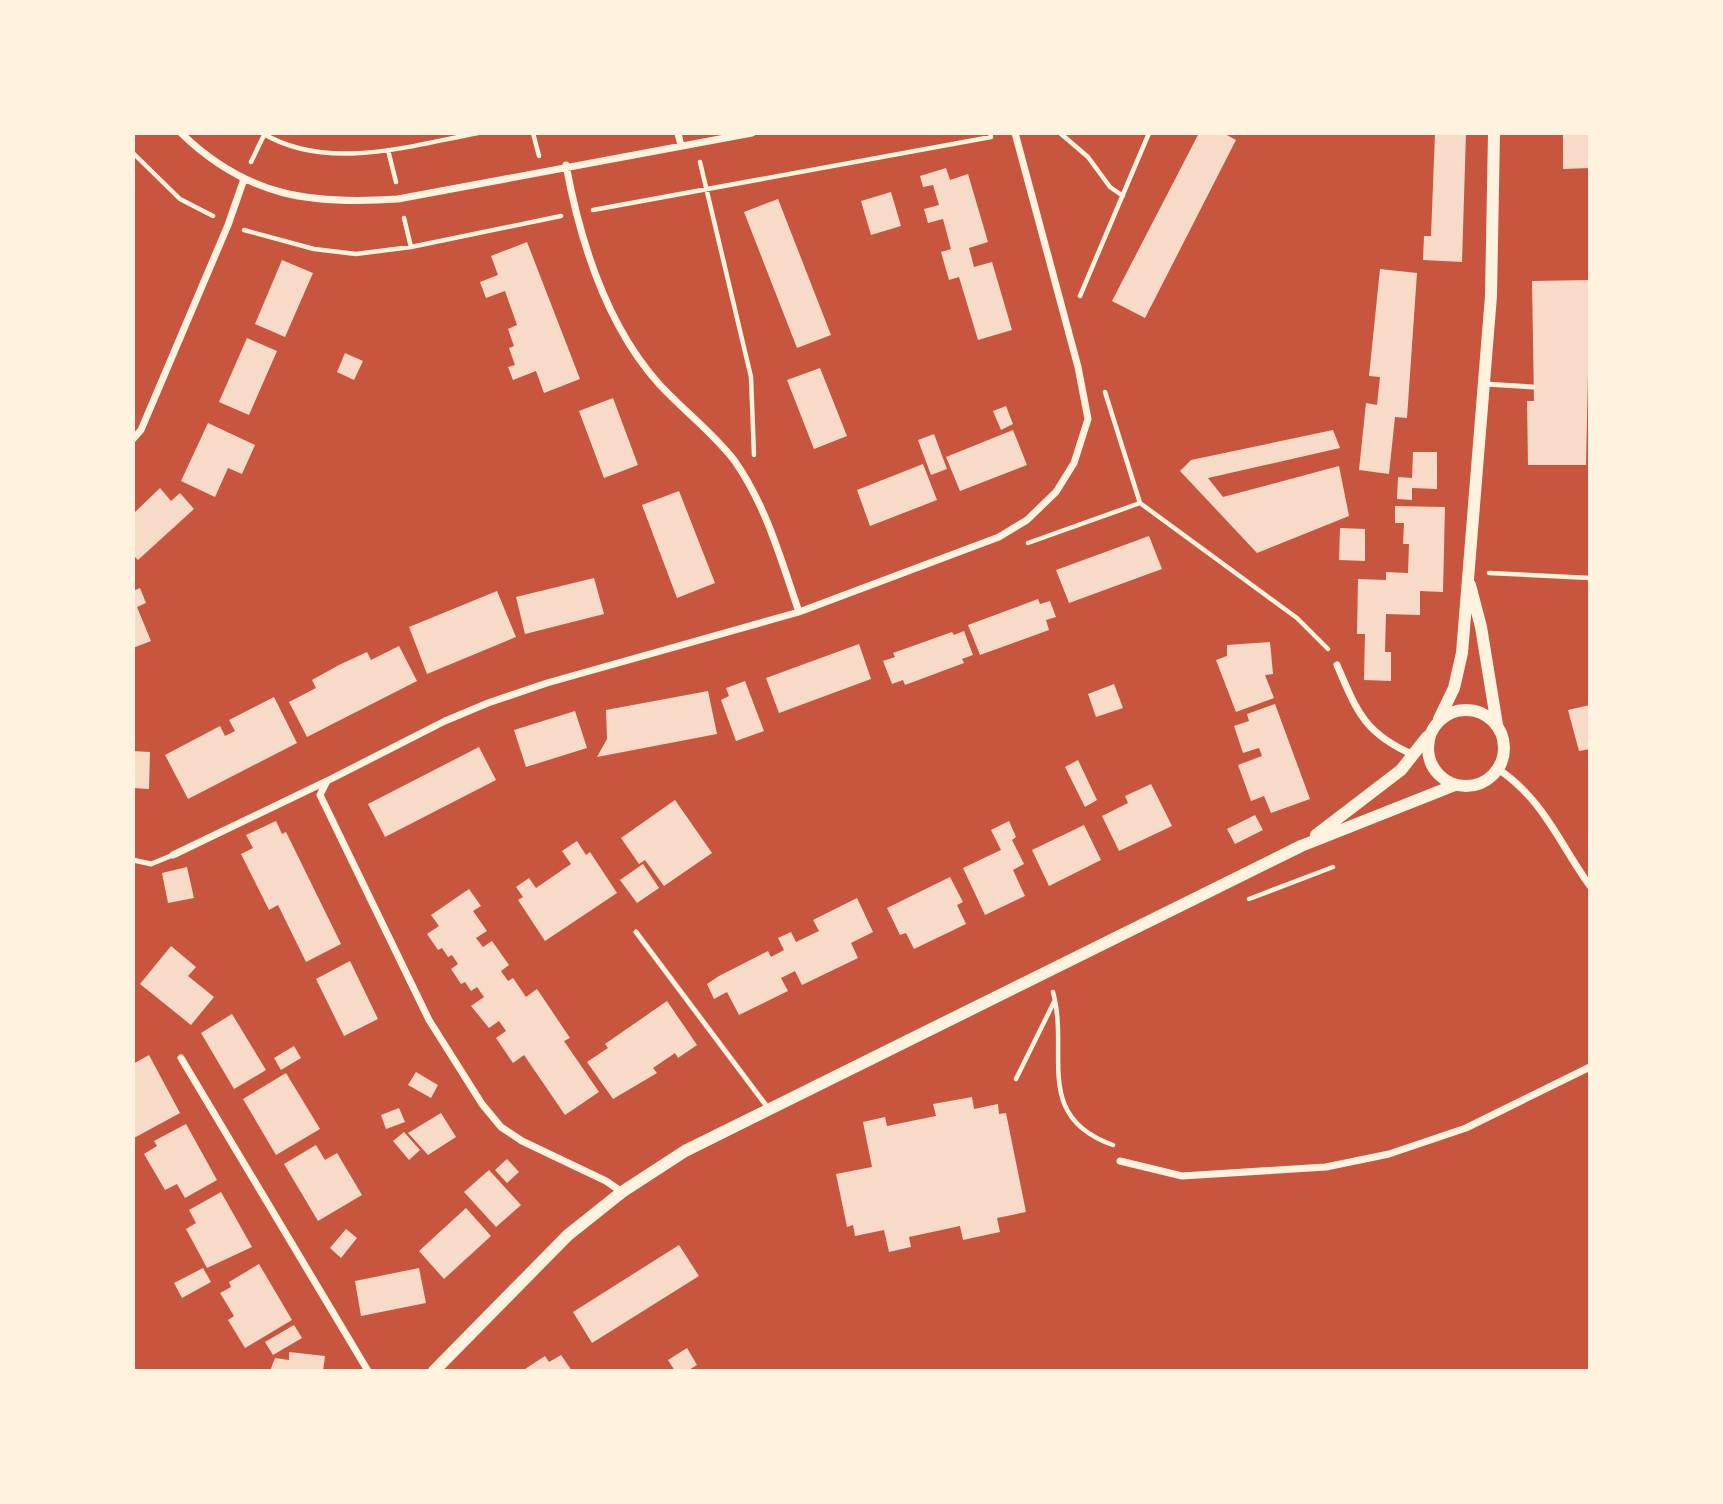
<svg xmlns="http://www.w3.org/2000/svg" width="1723" height="1504" viewBox="0 0 1723 1504" font-family="Raleway,sans-serif">
<rect width="100%" height="100%" fill="#c8553d"/>
<path fill="#f7dbc8" d="M1199,133H1223L1236,140L1145,318L1112,301Z
M1435,133H1466L1462,262L1423,260L1424,236H1431Z
M1563,133H1590V168L1563,169Z
M946,168L950,180L968,174L988,242L969,248L974,267L992,262L1012,330L978,340L959,277L949,280L941,252L951,249L943,219L928,223L924,209L939,205L933,185L923,187L920,176Z
M891,192L901,226L871,235L861,201Z
M778,199L831,335L797,348L744,212Z
M527,242L580,379L544,393L536,371L513,380L508,367L515,365L509,348L514,346L508,329L517,325L505,291L486,298L480,282L498,275L491,256Z
M282,260L313,273L285,337L255,324Z
M1380,269L1417,273L1407,418L1395,417L1389,474L1359,470L1366,403L1377,405L1380,377L1369,376Z
M1590,280L1586,465H1528L1527,401H1534L1532,281Z
M247,338L277,351L249,415L219,402Z
M345,353L363,361L354,380L337,372Z
M820,368L847,436L814,449L787,380Z
M613,398L638,465L604,478L579,411Z
M1006,406L1013,424L1001,430L993,411Z
M208,423L255,445L242,474L228,468L215,497L181,481Z
M1013,430L1027,465L960,491L946,457Z
M1333,430L1340,448L1208,478L1223,497L1339,466L1349,516L1257,553L1180,471L1191,460Z
M934,434L947,469L931,475L918,440Z
M1413,452H1437V489L1412,488V500L1397,499L1398,477L1412,478Z
M923,464L937,500L870,526L857,490Z
M160,488L171,501L180,493L194,509L138,560L133,555V514Z
M679,491L715,583L677,598L642,505Z
M1395,506L1445,507L1443,592L1420,591V615L1386,614L1385,652H1391V681L1364,680L1365,634H1357L1358,579L1386,580V572L1408,573L1409,544H1403L1404,523H1395Z
M1340,528L1365,529V561L1339,560Z
M1149,536L1162,569L1069,603L1056,570Z
M594,578L604,614L525,634L516,597Z
M140,588L146,603L137,607L151,641L133,648V591Z
M497,591L516,637L427,674L409,627Z
M1038,599L1040,604L1050,601L1056,617L1046,620L1049,630L980,655L968,625Z
M964,631L973,655L962,659L964,663L905,685L903,680L892,684L883,661L895,657L893,653L952,632L954,635Z
M1270,642L1273,674L1265,675L1274,698L1236,712L1216,660L1227,656V645Z
M859,644L871,679L779,713L766,678Z
M399,646L417,681L307,737L289,702L316,688L312,680L339,665L367,652L371,660Z
M745,681L764,731L736,741L721,700L729,696L726,688Z
M1114,684L1123,708L1096,717L1088,694Z
M708,691L717,734L597,757L607,739L606,710Z
M274,697L297,743L188,799L165,755L220,726L225,736L235,731L229,720Z
M1275,704L1310,799L1271,813L1264,796L1251,801L1238,765L1262,756L1259,748L1243,753L1234,726L1249,721L1247,714Z
M1590,705V749L1579,751L1568,710Z
M575,711L587,748L526,767L514,730Z
M479,747L496,780L385,837L368,804Z
M133,751L150,752L149,789L133,788Z
M1078,760L1097,800L1085,807L1065,767Z
M1151,784L1172,826L1119,851L1102,816L1128,803L1125,796Z
M675,800L712,853L664,886L645,860L639,864L621,838Z
M1255,815L1263,830L1235,844L1227,829Z
M276,821L282,834L286,832L341,944L306,962L278,905L269,910L241,854L253,848L246,835Z
M1009,821L1016,837L1012,840L1024,864L1013,870L1025,896L985,915L963,868L1001,850L991,830Z
M1084,825L1101,860L1049,886L1032,850Z
M577,841L586,855L590,852L617,893L545,941L518,900L523,897L516,887L529,878L536,888L571,864L562,851Z
M643,864L659,888L637,903L620,880Z
M187,867L194,898L168,903L162,873Z
M950,877L963,902L957,905L966,924L914,949L906,933L900,935L887,908Z
M469,889L481,906L473,911L487,931L476,938L483,947L492,941L509,965L501,971L508,981L513,978L526,997L537,989L570,1038L564,1041L599,1092L565,1115L524,1055L513,1063L496,1038L506,1031L499,1021L489,1028L471,1006L484,997L477,987L471,991L465,982L461,984L451,969L458,964L452,955L448,957L442,948L438,950L427,934L439,926L431,915Z
M857,898L873,932L851,943L858,958L802,985L795,971L781,978L788,991L739,1015L727,992L714,999L707,984L719,976L768,951L771,957L784,950L778,938L791,932L796,942L819,931L813,920Z
M171,946L196,967L188,976L214,997L191,1025L140,984Z
M350,961L378,1019L344,1036L316,979Z
M667,1001L697,1045L678,1058L675,1053L653,1068L657,1073L613,1099L587,1062L608,1048L605,1044Z
M232,1014L266,1070L234,1089L201,1033Z
M294,1046L301,1058L281,1070L274,1058Z
M149,1055L180,1113L134,1138L133,1064Z
M416,1072L438,1085L431,1098L408,1085Z
M286,1073L320,1129L276,1155L243,1099Z
M972,1097L974,1109L998,1104L999,1114L1006,1113L1026,1212L997,1218L1000,1232L963,1240L960,1226L909,1237L911,1247L889,1252L884,1230L855,1236L853,1225L847,1227L836,1174L872,1167L863,1122L885,1117L887,1126L936,1116L933,1104Z
M399,1108L405,1122L386,1129L381,1115Z
M441,1113L456,1137L428,1155L408,1133Z
M186,1124L217,1180L185,1198L177,1184L165,1190L144,1154L157,1146L154,1141Z
M404,1132L420,1150L409,1160L393,1141Z
M316,1145L325,1160L337,1153L362,1195L318,1221L284,1164Z
M507,1159L519,1172L507,1183L495,1170Z
M489,1170L521,1205L496,1227L464,1192Z
M221,1192L252,1247L207,1268L186,1229L196,1223L189,1210Z
M466,1208L491,1236L444,1279L419,1251Z
M346,1229L357,1238L341,1258L330,1248Z
M679,1245L699,1276L592,1343L573,1312Z
M259,1264L292,1320L245,1348L228,1320L234,1316L220,1293L231,1287L229,1282Z
M203,1268L211,1282L182,1298L174,1283Z
M419,1268L426,1303L361,1316L355,1281Z
M294,1325L302,1338L273,1355L265,1342Z
M687,1348L697,1365L687,1371H675L668,1360Z
M289,1352L325,1356L323,1371H270L275,1358L289,1360Z
M561,1355L572,1371L525,1369L545,1356L549,1362Z"/>
<g fill="none" stroke-linecap="round" stroke-linejoin="round">
<path stroke="#fff3e0" stroke-width="4.5" d="M262,133C327,172 409,146 478,133
M533,133L539,156
M1060,133L1088,157L1110,187L1123,196
M388,150L396,182
M133,153L180,199L213,216
M251,162L264,135
M700,162L751,377L754,455
M593,210L991,137L990,133
M404,218L411,247
M244,230L314,249L356,254L411,247L561,216
M1080,296L1149,133
M1140,503L1297,618L1328,649
M1028,543L1140,503L1105,392
M1489,573L1590,578
M1249,899L1333,867
M1053,992C1070,1053 1032,1116 1113,1145
M1016,1079L1054,1002"/>
<path stroke="#fff3e0" stroke-width="5" d="M1485,384L1533,387
M133,860L151,864L173,855
M636,932L768,1108"/>
<path stroke="#fff3e0" stroke-width="7" d="M181,133C247,197 311,205 398,199L752,133
M678,133L681,146
M566,165C580,241 607,326 659,384C683,410 712,432 734,460C766,505 781,560 799,612
M133,439L141,430L228,225L244,179
M1337,665C1357,712 1365,734 1414,755
M1498,769C1544,800 1559,843 1590,886
M173,855L327,781
M181,1058L368,1371
M1120,1161L1182,1176L1326,1167L1389,1154L1466,1128L1590,1067
M622,1192L606,1181L522,1141L501,1127L482,1104L429,1020L320,795L327,781L445,721L488,703L547,683L799,612L999,537L1027,520L1056,492L1074,463L1088,419L1078,367L1015,133"/>
<path stroke="#fff3e0" stroke-width="12" d="M1470,585L1481,627L1497,725
M1428 748a38 38 0 1 1 76 0a38 38 0 1 1-76 0Z
M1439,719L1454,688L1462,653L1491,296L1494,133
M1316,835L1401,770L1427,737
M434,1371L568,1235L622,1192L685,1151L1301,846L1455,785"/>
</g>
<rect width="1723" height="1504" fill="none" stroke="#fff3e0" stroke-width="270"/>
</svg>
